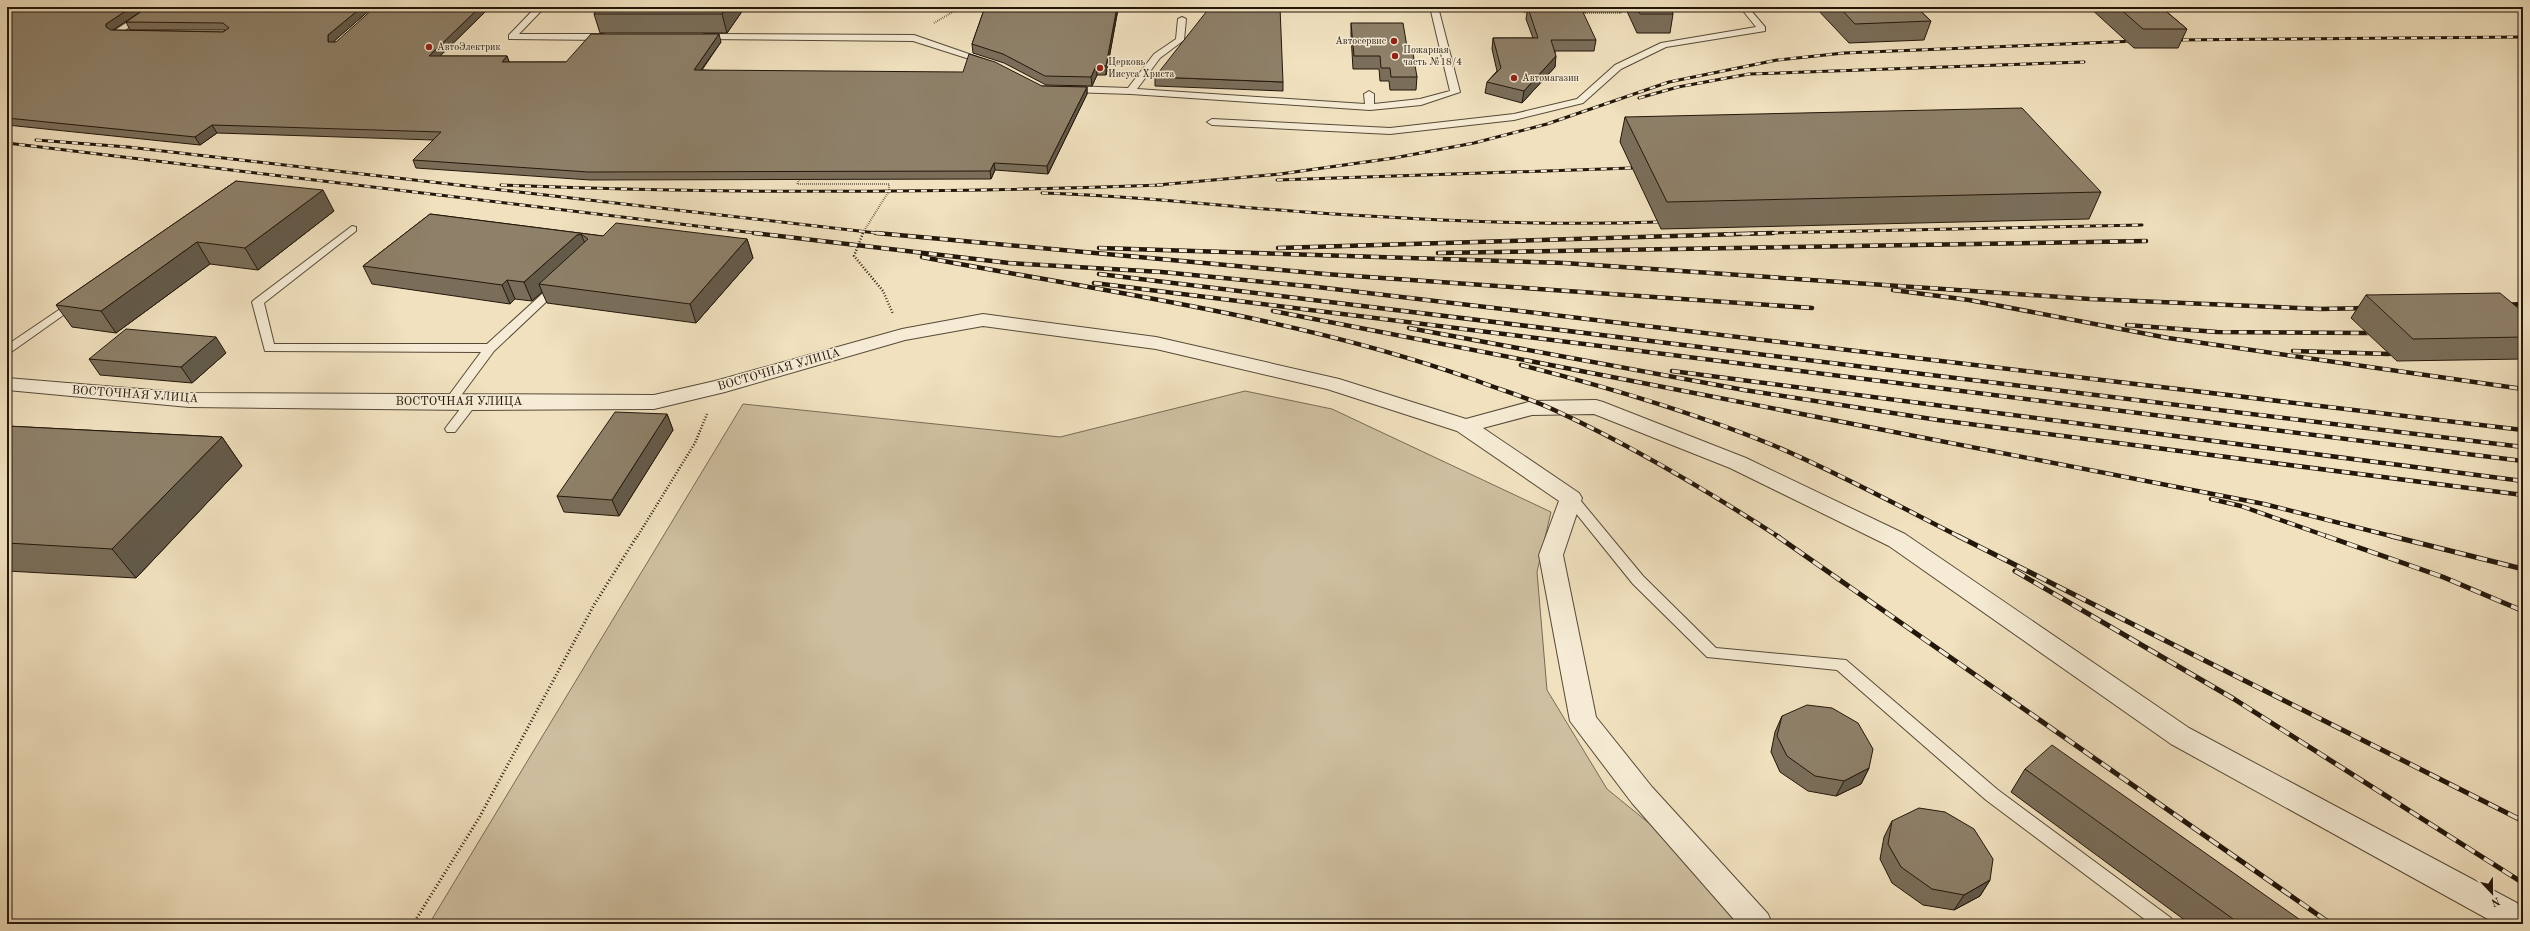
<svg xmlns="http://www.w3.org/2000/svg" width="2530" height="931" viewBox="0 0 2530 931" font-family="'Old Standard TT',serif">
<rect width="100%" height="100%" fill="#f1e1bf"/>
<filter id="stains"><feTurbulence type="fractalNoise" baseFrequency=".005" numOctaves="4"/><feColorMatrix values="0 0 0 0 .2 0 0 0 0 .09 0 0 0 0 .02 0 0 0 .5 -.17"/></filter>
<radialGradient id="worn" r=".72"><stop offset=".6" stop-color="#630" stop-opacity="0"/><stop offset="1" stop-color="#630" stop-opacity=".3"/></radialGradient>
<path fill="#cebfa0" stroke="#786b56" d="M1245,391L1332,409L1551,512L1537,572L1547,690L1607,789L1655,828L1739,924H429L743,404L1060,437Z"/>
<g fill="none" stroke-linecap="round" stroke-linejoin="round">
<defs>
<path id="lane" d="M150,7H160L125,30L130,31V35L115,36L111,33Z
M536,7H545L519,34H604L608,37L604,40L509,39V35Z
M1430,7H1438L1460,92L1421,105L1370,110L1131,94L1070,92L1065,89L1070,86L1128,88L1154,54L1176,39L1178,19L1182,17L1186,19L1184,40L1160,58L1137,89L1365,104L1364,94L1369,91L1374,94V104L1420,99L1450,91Z
M1740,7H1748L1765,27V31L1666,47L1621,69L1583,103L1514,120L1390,134L1212,125L1207,122L1212,119L1390,128L1514,114L1577,99L1615,65L1661,43L1756,27Z
M704,34L914,35L989,61L982,63L913,41L701,39L700,37Z
M352,226L356,227V231L264,303L274,344H487L553,284L557,283L563,286L494,351L454,405L450,406L444,402L481,352L265,351L252,302L254,300Z
M75,299L79,300L81,302L79,304L7,355V345Z
M471,399L475,400L477,403L475,406L455,432H447L445,429L447,426L467,400Z
M1571,493L1576,495L1643,576L1716,648L1846,660L1998,790L2171,918L2174,924H2151L1986,800L1837,670L1707,657L1633,584L1566,501L1564,498L1566,495Z"/>
<path id="street" d="M983,314L1156,337L1339,379L1466,419L1532,401L1596,400L1603,402L1746,458L1905,534L2189,728L2517,903L2521,913L2517,923H2495L2171,744L1889,546L1730,468L1594,414L1532,415L1483,428L1579,493L1582,498L1563,555L1596,717L1652,787L1768,914L1772,924H1738L1632,803L1570,721L1539,555L1559,501L1457,431L1327,389L1156,349L983,326L905,340L725,392L654,409L471,410L189,407L7,390V378L189,393L654,395L715,381L902,329Z"/>
</defs>
<use href="#lane" stroke="#564a38" stroke-width="2"/>
<use href="#street" stroke="#564a38" stroke-width="2"/>
<path stroke="#23170b" stroke-width="2" stroke-dasharray="0.5 1.5" stroke-linecap="butt" d="M1522,7L1525,13H1530
M1582,7L1585,13
M1581,13H1621L1618,7
M1585,13L1594,7
M934,23L961,7
M801,176L797,184H889V191L862,234"/>
<path stroke="#23170b" stroke-width="2.5" stroke-dasharray="1 2" stroke-linecap="butt" d="M863,233L854,256L883,291L893,314
M637,537L695,443L707,414"/>
<path stroke="#23170b" stroke-width="3" stroke-dasharray="1 2.5" stroke-linecap="butt" d="M413,924L479,818L594,605L637,536"/>
<use href="#lane" fill="#f6ecd5" fill-rule="evenodd"/>
<use href="#street" fill="#f6ecd5" fill-rule="evenodd"/>
<defs>
<path id="rail-far2" d="M2171,40L2523,37
M1639,98L1678,87L1749,74L2084,62
M36,140L128,147L885,234
M7,143L763,234
M1277,180L1632,168
M501,185C722,194 942,193 1163,185
M1157,185L1280,174L1394,158L1474,143L1547,124L1669,82L1777,60L1844,53L2137,41
M1042,193C1130,195 1217,206 1305,212C1422,220 1540,226 1658,222
M1724,234L2142,225"/>
<path id="rail-far1" d="M754,233L1009,263L1162,272L1317,287L2523,430
M876,233L1325,274L1812,308
M1099,248L1564,263L2090,299L2320,309L2369,308
M1278,248L1773,233
M1438,253L2146,241
M922,257C1106,292 1298,317 1475,380C1500,390 1527,397 1552,409C1631,445 1706,490 1779,537
M1099,274L2523,447
M1094,283L2523,461
M1893,290L1969,300L2168,338L2523,389
M2503,305L2523,304
M1273,311L2264,504L2395,537
M2127,325L2217,332L2368,333
M1409,328L1744,390L1938,420L2523,495
M2293,351L2389,354
M1521,365C1607,387 1693,412 1775,446C1838,473 1899,506 1960,537
M1672,371L2523,481
M2211,499L2241,506L2329,537"/>
<path id="rail" d="M1777,536L2331,924
M1958,536L2523,821
M2326,536L2443,577L2523,611
M2391,536L2523,569
M2015,571L2234,699L2523,883"/>
</defs>
<use href="#rail-far2" stroke="#23170b" stroke-width="3"/>
<use href="#rail-far1" stroke="#23170b" stroke-width="4.5"/>
<use href="#rail" stroke="#23170b" stroke-width="5"/>
<use href="#rail-far2" stroke="#f6ecd5" stroke-width="2" stroke-dasharray="6" stroke-linecap="butt"/>
<use href="#rail-far1" stroke="#f6ecd5" stroke-width="3" stroke-dasharray="8" stroke-linecap="butt"/>
<use href="#rail" stroke="#f6ecd5" stroke-width="3.5" stroke-dasharray="11" stroke-linecap="butt"/>
</g>
<path fill="#7a6e5a" stroke="#23170b" d="M7,7H142L143,10L113,30L223,32L225,30H130L126,22L373,7L333,42H336L487,10L440,56H507L509,62H566L721,42L702,70L1042,86L1087,87V94L1048,174L995,170L991,179L590,180L416,168L413,160L433,140L217,133L200,145L7,125Z
M599,7H742L743,10L727,33H600L594,14Z
M985,7H1118V9L1106,75H1097L1092,86L1046,85L1004,63L973,53L972,44Z
M1625,7H1670L1673,14L1670,33H1637Z
M1815,7H1916L1931,21L1924,40L1849,43Z
M2089,7H2161L2187,29L2178,48H2134Z
M1528,8L1596,40L1594,51H1555V67L1522,103L1485,93L1487,82L1497,71L1492,49L1493,38H1533L1526,19Z
M1351,23L1408,53L1417,77L1416,90H1390L1389,81H1380L1379,69H1353L1351,35Z
M1155,77L1283,82V91L1155,86Z
M1625,117L2101,192L2089,219L1661,229L1620,142Z
M236,181L334,211L258,270L210,264L116,333L72,327L56,305Z
M430,214L603,236L747,239L753,258L696,323L547,303L542,292L532,301L515,299L510,304L372,284L363,266Z
M2366,295L2523,312V359L2397,361L2351,318Z
M226,353L192,383L100,375L89,359Z
M667,414L673,430L619,516L564,512L557,496Z
M7,426L222,437L242,466L136,578L7,571Z
M1782,716L1869,768L1861,784L1836,796L1808,791L1780,772L1771,752L1775,732Z
M2025,769L2306,924H2190L2011,792Z
M1892,821L1990,880L1980,896L1954,910L1923,905L1892,883L1880,859L1884,837Z"/>
<path fill="#635a4a" stroke="#23170b" d="M7,7H28L7,13Z
M132,7H143H142L143,10L110,32L106,27V24Z
M362,7H373L332,43L328,42V35Z
M480,7H486L487,10L432,64L429,56Z
M727,7H742L743,10L727,33L722,14Z
M1117,7H1118V9L1106,75V66Z
M719,34L721,42L696,77L694,70Z
M507,56L510,64L502,62Z
M1556,56L1555,67L1522,103L1524,91Z
M1096,66L1097,75L1092,86L1091,77Z
M1087,87V94L1048,174L1047,166Z
M212,125L217,133L200,145L195,137Z
M994,163L995,170L991,179L990,171Z
M323,190L334,211L258,270L245,248Z
M581,234L589,253L539,284L542,292L532,301L524,282L577,235Z
M747,239L753,258L696,323L690,304Z
M197,242L210,264L116,333L101,311Z
M507,280L515,299L510,304L502,285Z
M7,322L11,327L7,330Z
M216,337L226,353L192,383L181,367Z
M667,414L673,430L619,516L612,500Z
M222,437L242,466L136,578L112,549Z
M1869,768L1861,784L1836,796L1844,781Z
M1990,880L1980,896L1954,910L1964,895Z"/>
<path fill="#8e8069" stroke="#23170b" d="M21,7H132L106,24V27L111,30L223,32L229,28L223,23L126,22L148,7H362L328,35V42H336L375,7H480L429,56H507L502,62H566L591,34H719L694,70L963,72L969,54L995,62L1042,86L1087,87L1047,166L994,163L990,171L588,172L413,160L441,132L212,125L195,137L7,118V12Z
M599,7H727L722,14H594Z
M985,7H1117L1106,66H1096L1091,77L1045,76L1003,54L972,44Z
M1210,7H1280L1283,82L1155,77Z
M1637,7H1670L1673,14H1640Z
M1839,7H1916L1931,21L1855,24Z
M2118,7H2161L2187,29H2143Z
M1528,8H1581L1596,40H1551L1556,56L1524,91L1487,82L1501,68L1493,38H1538Z
M1351,23H1403L1408,53H1413L1417,77H1391L1390,68H1381L1380,56H1354Z
M2022,108L2101,192L1667,202L1625,117Z
M236,181L323,190L245,248L197,242L101,311L56,305Z
M430,214L603,236L616,223L747,239L690,304L539,284L588,239L581,234L577,235L524,282L507,280L502,285L363,266Z
M2500,293L2523,312V337L2413,339L2366,295Z
M126,329L216,337L181,367L89,359Z
M615,412L667,414L612,500L557,496Z
M7,426L222,437L112,549L7,543Z
M1807,705L1832,708L1858,723L1873,749L1869,768L1844,781L1815,776L1787,756L1777,736L1782,716Z
M2052,745L2306,924H2240L2025,769Z
M1919,808L1945,812L1974,829L1993,859L1990,880L1964,895L1932,889L1901,867L1888,844L1892,821Z"/>
<g fill="#8f2418" stroke="#f6ecd5" stroke-width="1.5">
<circle cx="1394" cy="41" r="4"/>
<circle cx="429" cy="47" r="4"/>
<circle cx="1395" cy="56" r="4"/>
<circle cx="1100" cy="68" r="4"/>
<circle cx="1514" cy="78" r="4"/>
</g>
<g text-anchor="middle" dominant-baseline="central" stroke-width="3" stroke-linejoin="round" paint-order="stroke">
<g font-size="10" fill="#23170b" stroke="#f6ecd5" text-anchor="start">
<text x="1386" y="41" text-anchor="end">Автосервис</text>
<text x="437" y="47">АвтоЭлектрик</text>
<text x="1403" y="50">Пожарная<tspan x="1403" dy="12">часть №18/4</tspan></text>
<text x="1108" y="62">Церковь<tspan x="1108" dy="12">Иисуса Христа</tspan></text>
<text x="1522" y="78">Автомагазин</text>
</g>
<g font-size="12" fill="#23170b" stroke="#f6ecd5">
<text transform="translate(779 370) rotate(-16)">ВОСТОЧНАЯ УЛИЦА</text>
<text transform="translate(135 395) rotate(4)">ВОСТОЧНАЯ УЛИЦА</text>
<text x="459" y="402">ВОСТОЧНАЯ УЛИЦА</text>
</g>
</g>
<rect width="2530" height="931" fill="none" stroke="#f1e1bf" stroke-width="24"/>
<rect x="8" y="8" width="2514" height="915" fill="none" stroke="#23170b" stroke-width="2"/>
<rect x="12" y="12" width="2506" height="907" fill="none" stroke="#23170b"/>
<g transform="translate(2492 893) rotate(158)" stroke="#f6ecd5" stroke-width="3" paint-order="stroke">
<path d="M0-3L7 15L0 10L-7 15Z" fill="#23170b"/>
<text y="-6" font-size="11" font-weight="bold" text-anchor="middle" fill="#23170b">N</text>
</g>
<rect width="100%" height="100%" filter="url(#stains)"/>
<rect width="100%" height="100%" fill="url(#worn)"/>
</svg>
